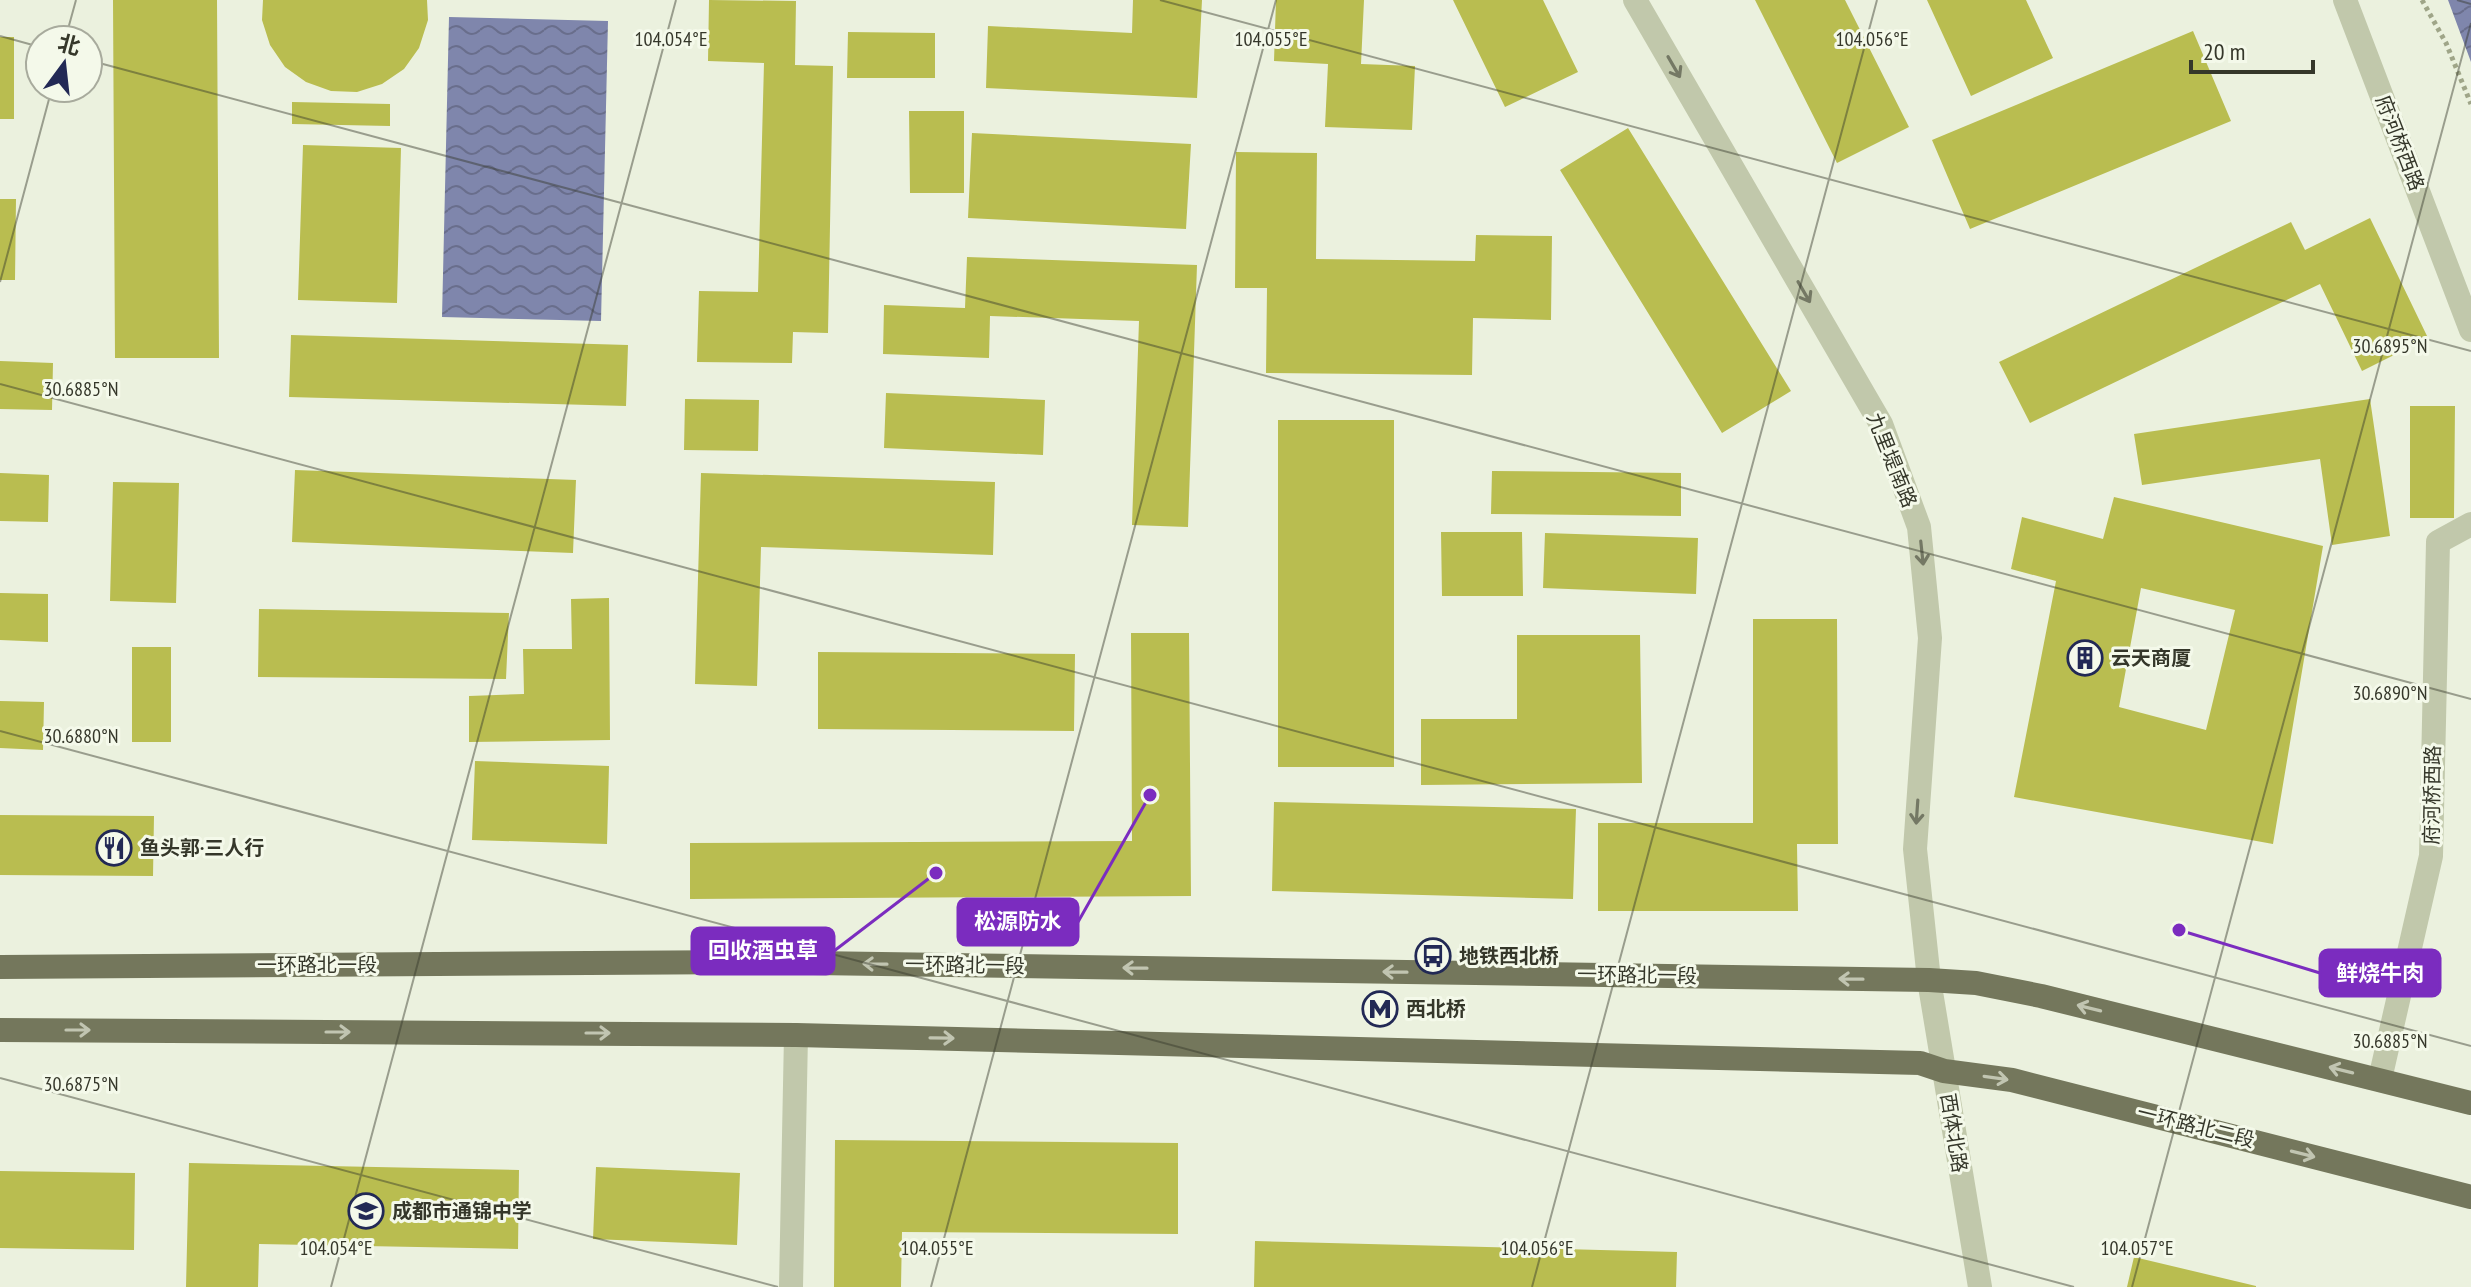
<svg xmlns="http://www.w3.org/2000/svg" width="2471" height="1287" viewBox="0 0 2471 1287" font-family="'PT Sans Narrow','Noto Sans SC',sans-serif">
<defs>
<pattern id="water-waves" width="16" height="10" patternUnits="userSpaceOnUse" patternTransform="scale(2)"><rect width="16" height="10" fill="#7f86ac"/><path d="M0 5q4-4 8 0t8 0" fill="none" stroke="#696e8c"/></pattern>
</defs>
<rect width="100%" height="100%" fill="#ebf1de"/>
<path fill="url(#water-waves)" d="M2448,0H2471V62Z
M449,17L608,21L601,321L442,317Z"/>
<path fill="#b9bd50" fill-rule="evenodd" d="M113,0H217L219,358H115Z
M263,0H427L428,20L419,48L404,69L382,84L357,92L331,91L306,82L285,67L270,45L262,20Z
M709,0L796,1L795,65L833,66L828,333L793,332L792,363L697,362L699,291L758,292L764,63L708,61Z
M1133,0H1202L1197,98L986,88L988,26L1132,33Z
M1276,0H1364L1361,64L1415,66L1412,130L1325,127L1328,64L1274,61Z
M1453,0H1543L1578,72L1505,107Z
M1755,0H1845L1909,127L1837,163Z
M1927,0H2026L2053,58L1971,96Z
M2193,31L2231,121L1970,229L1932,140Z
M848,32L935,33V78H847Z
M0,37H14V119H0Z
M292,102L390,104V126L292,124Z
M909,111H964V193H910Z
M1628,128L1791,391L1722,433L1560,170Z
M972,133L1191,144L1186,229L968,218Z
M303,145L401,148L397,303L298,300Z
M1236,152L1317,153L1316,259L1475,261L1476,235L1552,236L1551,320L1473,318L1472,375L1266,373L1267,288H1235Z
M0,199H16L15,280H0Z
M2370,218L2428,338L2362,371L2320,284L2030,423L1999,362L2291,222L2305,250Z
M967,257L1197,265L1188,527L1132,525L1139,321L990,316L989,358L883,354L884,305L965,308Z
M291,335L628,345L626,406L289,397Z
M0,361L53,363L52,410L0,409Z
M886,393L1045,400L1043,455L884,448Z
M685,399L759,400L758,451L684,450Z
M2370,399L2390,536L2332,545L2320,459L2142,485L2134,434Z
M2410,406H2455L2454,518H2410Z
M1278,420H1394V767H1278Z
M295,470L576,480L573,553L292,542Z
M1492,471L1681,473V516L1491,514Z
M0,473L49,475L48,522L0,521Z
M701,473L995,482L993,555L761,547L757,686L695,684Z
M113,482L179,483L176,603L110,601Z
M2114,497L2323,546L2273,844L2014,797L2056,581L2011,569L2022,517L2103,539ZM2141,588L2235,610L2206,730L2119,707Z
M1441,532H1522L1523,596H1442Z
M1545,533L1698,538L1696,594L1543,588Z
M0,593L48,594V642L0,640Z
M609,598L610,740L469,742V696L524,694L523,649H572L571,599Z
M259,609L509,613L506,679L258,677Z
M1753,619H1837L1838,844H1797L1798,911H1598V823H1753Z
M1131,633H1189L1191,896L690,899V843L1132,841Z
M1517,635H1640L1642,783L1421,785V719H1517Z
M132,647H171V742H132Z
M818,652L1075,654L1074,731L818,729Z
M0,701L44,702L43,750L0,748Z
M475,761L609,766L607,844L472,840Z
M1274,802L1576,809L1573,899L1272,891Z
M0,815L154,816L153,876L0,875Z
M835,1140L1178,1143V1234L902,1232L901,1287H834Z
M189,1163L519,1170L518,1249L259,1244L258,1287H186Z
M596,1167L740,1173L737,1245L593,1239Z
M0,1171L135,1173L134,1250L0,1248Z
M1255,1241L1677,1252L1676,1287H1254Z
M2134,1257L2256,1286V1287H2127Z"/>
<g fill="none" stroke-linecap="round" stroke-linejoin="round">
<path stroke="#9fa588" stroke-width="5" stroke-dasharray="4 4" stroke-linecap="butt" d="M2422,0L2446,43L2471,104"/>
<path stroke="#c1c8ab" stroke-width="24" d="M1635,0L1881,424L1919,527L1930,638L1915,849L1929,980L1980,1287
M2345,0L2471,330
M2380,1079L2431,856L2438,542L2471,524
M791,1287L796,1035"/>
<path stroke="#74775c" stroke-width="24" d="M0,967L750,962L1929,980L1976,983L2041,996L2471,1103
M0,1030L796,1035L1920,1063L1944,1071L2012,1080L2471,1197"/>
</g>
<defs><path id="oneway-shaft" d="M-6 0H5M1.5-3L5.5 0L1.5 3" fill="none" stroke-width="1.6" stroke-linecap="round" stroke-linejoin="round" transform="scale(2)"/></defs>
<g stroke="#747864">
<use href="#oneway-shaft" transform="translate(1674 67) rotate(60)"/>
<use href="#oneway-shaft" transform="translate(1804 292) rotate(60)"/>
<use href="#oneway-shaft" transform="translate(1922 553) rotate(84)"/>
<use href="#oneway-shaft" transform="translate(1917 812) rotate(94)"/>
</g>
<g stroke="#c1c5b1">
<use href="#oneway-shaft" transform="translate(875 964) rotate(-179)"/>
<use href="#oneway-shaft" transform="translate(1135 968) rotate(-179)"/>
<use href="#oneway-shaft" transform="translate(1395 972) rotate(-179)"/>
<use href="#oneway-shaft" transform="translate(1851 979) rotate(-179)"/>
<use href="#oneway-shaft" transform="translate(2089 1008) rotate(-166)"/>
<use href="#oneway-shaft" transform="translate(78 1030)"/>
<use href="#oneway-shaft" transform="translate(338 1032)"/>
<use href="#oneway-shaft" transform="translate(598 1033)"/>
<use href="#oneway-shaft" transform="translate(942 1038) rotate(1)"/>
<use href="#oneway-shaft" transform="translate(2341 1070) rotate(-166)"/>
<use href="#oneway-shaft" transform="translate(1996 1078) rotate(8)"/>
<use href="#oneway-shaft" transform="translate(2303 1154) rotate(14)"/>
</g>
<path fill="none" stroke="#35372a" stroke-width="2" stroke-opacity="0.45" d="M1160,0L2471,351M2457,0L2471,4M0,36L40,47M65,40L76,0M88,60L2471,699M0,282L52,88M0,384L2471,1046M0,731L2074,1287M0,1078L778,1287M331,1287L676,0M931,1287L1276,0M1532,1287L1877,0M2132,1287L2471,23"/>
<defs>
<symbol id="building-ring" viewBox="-11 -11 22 22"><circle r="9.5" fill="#f4f9ea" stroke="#222955" stroke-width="1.5"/><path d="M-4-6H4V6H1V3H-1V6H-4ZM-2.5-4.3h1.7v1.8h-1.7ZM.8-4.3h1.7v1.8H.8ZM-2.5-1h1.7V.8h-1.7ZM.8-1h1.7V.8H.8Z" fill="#222955"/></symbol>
<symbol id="restaurant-ring" viewBox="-11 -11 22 22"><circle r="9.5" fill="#f4f9ea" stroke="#222955" stroke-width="1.5"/><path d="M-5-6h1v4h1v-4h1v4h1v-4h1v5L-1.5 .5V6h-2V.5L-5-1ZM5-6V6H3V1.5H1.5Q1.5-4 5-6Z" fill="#222955"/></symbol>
<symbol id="bus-ring" viewBox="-11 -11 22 22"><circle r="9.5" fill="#f4f9ea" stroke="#222955" stroke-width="1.5"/><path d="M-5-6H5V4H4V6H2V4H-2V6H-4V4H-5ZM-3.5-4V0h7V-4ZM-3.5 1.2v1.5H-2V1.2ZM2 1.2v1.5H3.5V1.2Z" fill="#222955"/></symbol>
<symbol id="metro-ring" viewBox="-11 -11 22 22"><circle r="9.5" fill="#f4f9ea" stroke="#222955" stroke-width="1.5"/><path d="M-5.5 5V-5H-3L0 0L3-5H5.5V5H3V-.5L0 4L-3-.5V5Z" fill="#222955"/></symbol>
<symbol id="school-ring" viewBox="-11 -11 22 22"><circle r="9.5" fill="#f4f9ea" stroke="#222955" stroke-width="1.5"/><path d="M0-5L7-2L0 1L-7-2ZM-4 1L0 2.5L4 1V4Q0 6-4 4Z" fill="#222955"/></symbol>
</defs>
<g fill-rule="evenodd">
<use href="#building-ring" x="2065" y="638" width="40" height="40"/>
<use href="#restaurant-ring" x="94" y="828" width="40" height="40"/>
<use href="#bus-ring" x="1413" y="936" width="40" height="40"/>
<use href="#metro-ring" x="1360" y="989" width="40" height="40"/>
<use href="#school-ring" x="346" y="1191" width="40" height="40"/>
</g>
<g text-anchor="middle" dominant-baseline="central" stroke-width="6" stroke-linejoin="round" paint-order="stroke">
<g font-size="20" fill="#35372a" stroke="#f4f9ea">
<text transform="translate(2400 143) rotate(69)">府河桥西路</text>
<text transform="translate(1892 460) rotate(68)">九里堤南路</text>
<text transform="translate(2432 795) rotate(-89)">府河桥西路</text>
<text x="317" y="965">一环路北一段</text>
<text transform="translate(965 965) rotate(1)">一环路北一段</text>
<text transform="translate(1637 975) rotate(1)">一环路北一段</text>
<text transform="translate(2196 1126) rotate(14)">一环路北二段</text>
<text transform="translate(1954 1133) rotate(81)">西体北路</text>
</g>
<g font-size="20" font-weight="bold" fill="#35372a" stroke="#f4f9ea" text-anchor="start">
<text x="2111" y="658">云天商厦</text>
<text x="140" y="848">鱼头郭·三人行</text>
<text x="1459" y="956">地铁西北桥</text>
<text x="1406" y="1009">西北桥</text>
<text x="392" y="1211">成都市通锦中学</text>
</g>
</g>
<g font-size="20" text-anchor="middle" fill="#35372a" stroke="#f4f9ea" stroke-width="6" stroke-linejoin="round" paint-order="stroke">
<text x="671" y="46">104.054°E</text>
<text x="1271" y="46">104.055°E</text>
<text x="1872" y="46">104.056°E</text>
<text x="2390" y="353">30.6895°N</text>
<text x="81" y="396">30.6885°N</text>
<text x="2390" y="700">30.6890°N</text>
<text x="81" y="743">30.6880°N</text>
<text x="2390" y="1048">30.6885°N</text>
<text x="81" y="1091">30.6875°N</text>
<text x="336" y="1255">104.054°E</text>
<text x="937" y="1255">104.055°E</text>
<text x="1537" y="1255">104.056°E</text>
<text x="2137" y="1255">104.057°E</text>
</g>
<path fill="none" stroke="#7b2cbf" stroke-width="3" d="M1150 795L1078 922M936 873L834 951M2179 930L2320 973"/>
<g fill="#7b2cbf" stroke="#f4f9ea" stroke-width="3">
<circle cx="1150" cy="795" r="8"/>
<circle cx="936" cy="873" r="8"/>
<circle cx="2179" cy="930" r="8"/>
</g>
<g fill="#7b2cbf" stroke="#7b2cbf" stroke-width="3">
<rect x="958" y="899" width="120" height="46" rx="8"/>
<rect x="692" y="928" width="142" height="46" rx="8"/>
<rect x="2320" y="950" width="120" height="46" rx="8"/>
</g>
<g font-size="22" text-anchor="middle" font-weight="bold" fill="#fff">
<text x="1018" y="929">松源防水</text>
<text x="763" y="958">回收酒虫草</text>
<text x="2380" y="981">鲜烧牛肉</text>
</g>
<g transform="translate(64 64) rotate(15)"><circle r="38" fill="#f4f9ea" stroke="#a8ab9d" stroke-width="2"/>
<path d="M0-6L14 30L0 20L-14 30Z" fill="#222955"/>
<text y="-12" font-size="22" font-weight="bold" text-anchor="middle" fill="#35372a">北</text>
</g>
<path d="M2191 60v12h122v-12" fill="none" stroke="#35372a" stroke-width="4"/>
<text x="2203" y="60" font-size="24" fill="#35372a" stroke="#f4f9ea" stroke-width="6" paint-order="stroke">20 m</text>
</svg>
